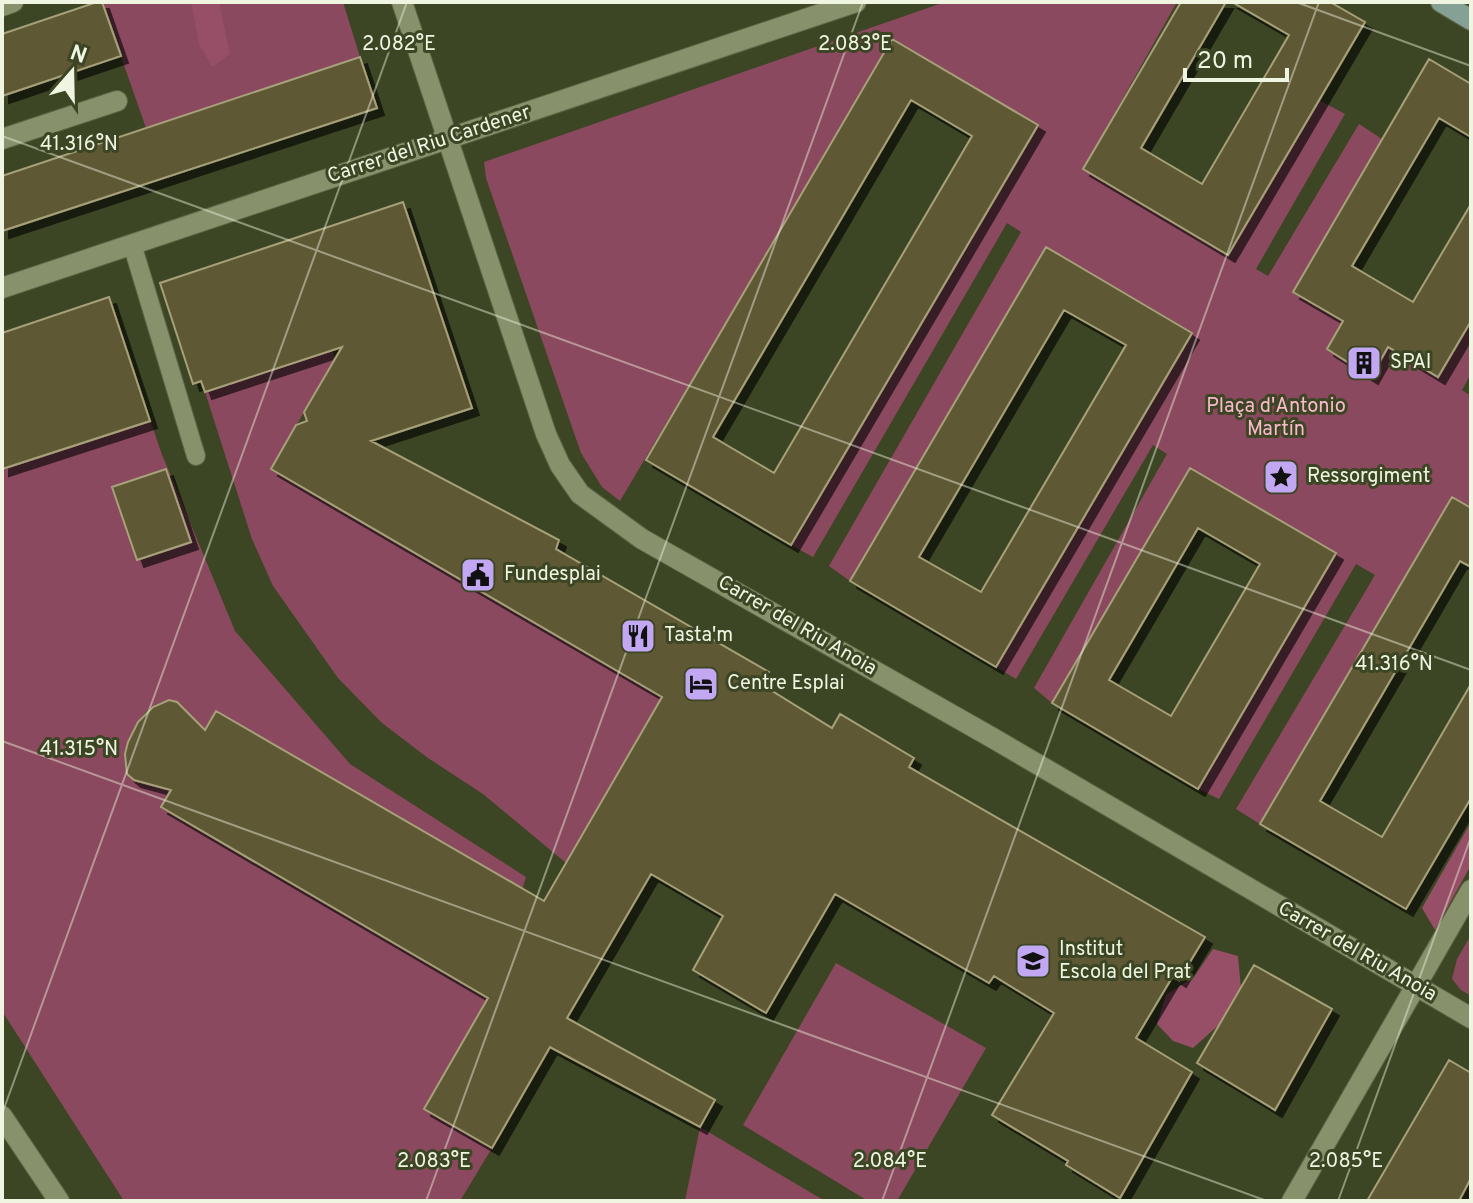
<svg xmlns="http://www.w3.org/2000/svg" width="1473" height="1203" viewBox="0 0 1473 1203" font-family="Overpass,sans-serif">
<defs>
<filter id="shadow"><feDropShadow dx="7" dy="7" stdDeviation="0" flood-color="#0009"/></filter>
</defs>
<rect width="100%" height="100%" fill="#3d4624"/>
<path fill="#8a495e" d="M102,2H343L360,57L146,128Z
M945,2H1177L1083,169L1228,255L1319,100L1345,114L1256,269L1268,276L1359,124L1382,139L1293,292L1343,321L1327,349L1371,377L1388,347L1438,377L1471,321V374L1462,390L1471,396V508L1455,500L1260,824L1236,809L1375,575L1356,564L1219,799L1198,789L1335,553L1190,468L1052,703L1034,688L1167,454L1153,445L1016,679L996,667L1192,332L1046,247L850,581L829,566L1021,232L1007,223L813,557L791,545L1038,125L893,40L620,501L602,487L581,453L486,178L484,162Z
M109,297L161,452L235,631L350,764L526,877L521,893L212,719L191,754L186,715L177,702C141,694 122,746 127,774L185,765L161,808L488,997L424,1109L492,1148L460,1201H124L2,1011V333Z
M332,350L335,359L271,469L662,697L566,863L483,794L428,758L382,723L338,678L273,586L252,539L205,392Z
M1471,935V996L1461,990L1452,979L1457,959Z
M836,963L986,1048L897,1201H868L743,1125Z
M700,1127L825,1201H685Z"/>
<path fill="#964f66" d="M191,2H219L230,54L212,67L199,44Z
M1471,822V865L1435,930L1422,908Z
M1213,949L1238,956L1241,989L1221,1023L1193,1048L1173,1041L1157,1024L1166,995L1194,977Z"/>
<path fill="#5e5934" stroke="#a7a17a" stroke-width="2" fill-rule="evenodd" filter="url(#shadow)" d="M97,2H102L121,56L2,96V34Z
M1181,2H1226L1141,148L1202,184L1289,35L1232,2H1330L1365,22L1228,255L1083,169Z
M892,39L1038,125L791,545L646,460ZM911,100L972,136L774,473L713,437Z
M360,57L377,108L2,231V176Z
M1429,59L1471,84V137L1439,118L1352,266L1413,302L1471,204V321L1438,377L1388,347L1371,377L1327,349L1343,321L1293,292Z
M403,202L472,408L371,441L559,540L556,549L769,672L761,684L832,728L840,714L914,758L909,767L1205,937L1179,980L1173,976L1136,1038L1192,1072L1120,1198L1066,1165L1068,1161L992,1115L1054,1013L994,976L989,983L835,894L766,1013L693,970L723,916L651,874L567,1018L715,1100L700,1127L550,1047L492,1148L424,1109L488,998L161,807L171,790L134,780L127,774L125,754L128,742L138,722L153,707L169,700L177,702L205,730L216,711L544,901L662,697L271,469L296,425L307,421L304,412L342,347L205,392L201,381L193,384L160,283Z
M1046,247L1192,333L996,667L850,581ZM1064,310L1126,345L981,592L919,557Z
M109,297L150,421L2,469V333Z
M1190,468L1336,553L1198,789L1052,703ZM1198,528L1260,564L1171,716L1109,680Z
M166,469L191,542L137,560L112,487Z
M1452,497L1471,508V567L1460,561L1320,801L1382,837L1471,684V798L1406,909L1260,824Z
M1254,965L1332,1009L1275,1110L1197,1063Z
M1449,1060L1471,1073V1178L1459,1201H1367Z"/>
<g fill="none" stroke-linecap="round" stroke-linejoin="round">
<defs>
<path id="lane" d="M132,244L196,456"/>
<path id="street" d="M402,2L546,434L560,465L580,494L642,539L991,737L1471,1018
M2,6L13,2
M2,139L117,101
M2,288L856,2
M2,1116L59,1201
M1292,1201L1471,890"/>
<path id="secondary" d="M1441,2L1471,20"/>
</defs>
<use href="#lane" stroke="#5d6445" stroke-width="20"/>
<use href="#street" stroke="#5d6445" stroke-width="22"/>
<use href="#secondary" stroke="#5d6445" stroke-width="22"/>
<use href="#lane" stroke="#87916c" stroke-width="18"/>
<use href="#street" stroke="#87916c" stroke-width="20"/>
<use href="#secondary" stroke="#85a095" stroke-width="20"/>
</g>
<path fill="none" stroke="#eff5e1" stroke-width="2" stroke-opacity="0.45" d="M1296,2L1471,66M2,136L1471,670M2,741L1267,1201M2,1114L407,2M426,1201L863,2M882,1201L1319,2M1338,1201L1471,837"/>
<defs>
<symbol id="building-square" viewBox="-11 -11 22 22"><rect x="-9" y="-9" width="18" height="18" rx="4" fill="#c2a7f2" stroke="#3d4624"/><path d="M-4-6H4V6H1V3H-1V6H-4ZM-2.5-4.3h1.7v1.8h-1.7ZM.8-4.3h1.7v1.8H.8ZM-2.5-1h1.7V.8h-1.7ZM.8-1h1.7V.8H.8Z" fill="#111"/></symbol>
<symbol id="sight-square" viewBox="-11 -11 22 22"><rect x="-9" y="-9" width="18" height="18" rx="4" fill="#c2a7f2" stroke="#3d4624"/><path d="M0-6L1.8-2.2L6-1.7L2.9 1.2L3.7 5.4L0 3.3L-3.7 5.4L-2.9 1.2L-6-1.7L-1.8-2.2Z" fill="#111"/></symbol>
<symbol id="civic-square" viewBox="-11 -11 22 22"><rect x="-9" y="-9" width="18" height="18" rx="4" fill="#c2a7f2" stroke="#3d4624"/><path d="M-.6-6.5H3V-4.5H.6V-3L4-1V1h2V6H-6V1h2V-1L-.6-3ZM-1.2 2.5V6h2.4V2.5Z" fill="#111"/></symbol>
<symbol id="restaurant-square" viewBox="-11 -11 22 22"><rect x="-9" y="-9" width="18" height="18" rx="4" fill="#c2a7f2" stroke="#3d4624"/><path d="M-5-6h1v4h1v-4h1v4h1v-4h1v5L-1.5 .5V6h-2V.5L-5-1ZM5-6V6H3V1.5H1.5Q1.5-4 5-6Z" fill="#111"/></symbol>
<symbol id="hotel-square" viewBox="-11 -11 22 22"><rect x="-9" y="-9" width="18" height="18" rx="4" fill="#c2a7f2" stroke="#3d4624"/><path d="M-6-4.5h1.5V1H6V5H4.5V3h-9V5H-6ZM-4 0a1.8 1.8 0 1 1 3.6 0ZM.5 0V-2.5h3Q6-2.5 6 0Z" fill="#111"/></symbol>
<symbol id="school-square" viewBox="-11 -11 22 22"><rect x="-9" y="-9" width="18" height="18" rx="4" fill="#c2a7f2" stroke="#3d4624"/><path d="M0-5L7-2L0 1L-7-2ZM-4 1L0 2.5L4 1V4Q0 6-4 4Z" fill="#111"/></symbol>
</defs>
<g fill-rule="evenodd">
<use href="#building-square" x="1344" y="343" width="40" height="40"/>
<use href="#sight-square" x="1261" y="457" width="40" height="40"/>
<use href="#civic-square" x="458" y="555" width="40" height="40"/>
<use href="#restaurant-square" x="618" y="616" width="40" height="40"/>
<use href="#hotel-square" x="681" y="664" width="40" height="40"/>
<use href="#school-square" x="1013" y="941" width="40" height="40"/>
</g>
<g text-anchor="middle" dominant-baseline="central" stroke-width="6" stroke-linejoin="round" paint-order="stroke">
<g font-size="20" fill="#eff5e1" stroke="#3d4624">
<text transform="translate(429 145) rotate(-18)">Carrer del Riu Cardener</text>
<text transform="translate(797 626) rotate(30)">Carrer del Riu Anoia</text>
<text transform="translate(1357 952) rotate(30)">Carrer del Riu Anoia</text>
</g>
<g font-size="20" fill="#eff5e1" stroke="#3d4624" text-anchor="start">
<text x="1390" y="363">SPAI</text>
<text x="1307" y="477">Ressorgiment</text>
<text x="504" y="575">Fundesplai</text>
<text x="664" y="636">Tasta'm</text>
<text x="727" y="684">Centre Esplai</text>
<text x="1059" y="950">Institut<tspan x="1059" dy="23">Escola del Prat</tspan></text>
</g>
<g font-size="20" fill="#fab9cc" stroke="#3d4624">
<text x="1276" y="407">Plaça d'Antonio<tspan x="1276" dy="23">Martín</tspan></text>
</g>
</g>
<g font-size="20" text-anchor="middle" fill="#eff5e1" stroke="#3d4624" stroke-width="6" stroke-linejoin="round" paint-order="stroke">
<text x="855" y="50">2.083°E</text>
<text x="399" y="50">2.082°E</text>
<text x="79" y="150">41.316°N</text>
<text x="1394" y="670">41.316°N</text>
<text x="79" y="755">41.315°N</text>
<text x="434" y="1167">2.083°E</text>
<text x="890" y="1167">2.084°E</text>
<text x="1346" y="1167">2.085°E</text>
</g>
<rect width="1473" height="1203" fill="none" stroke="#eff5e1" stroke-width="8"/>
<g transform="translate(72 72) rotate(20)" stroke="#3d4624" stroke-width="6" paint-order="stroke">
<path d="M0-6L14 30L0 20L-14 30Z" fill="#eff5e1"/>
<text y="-12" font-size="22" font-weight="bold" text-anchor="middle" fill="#eff5e1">N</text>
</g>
<path d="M1185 68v12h102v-12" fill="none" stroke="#eff5e1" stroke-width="4"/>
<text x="1197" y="68" font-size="24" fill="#eff5e1" stroke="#3d4624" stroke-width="6" paint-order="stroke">20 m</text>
</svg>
